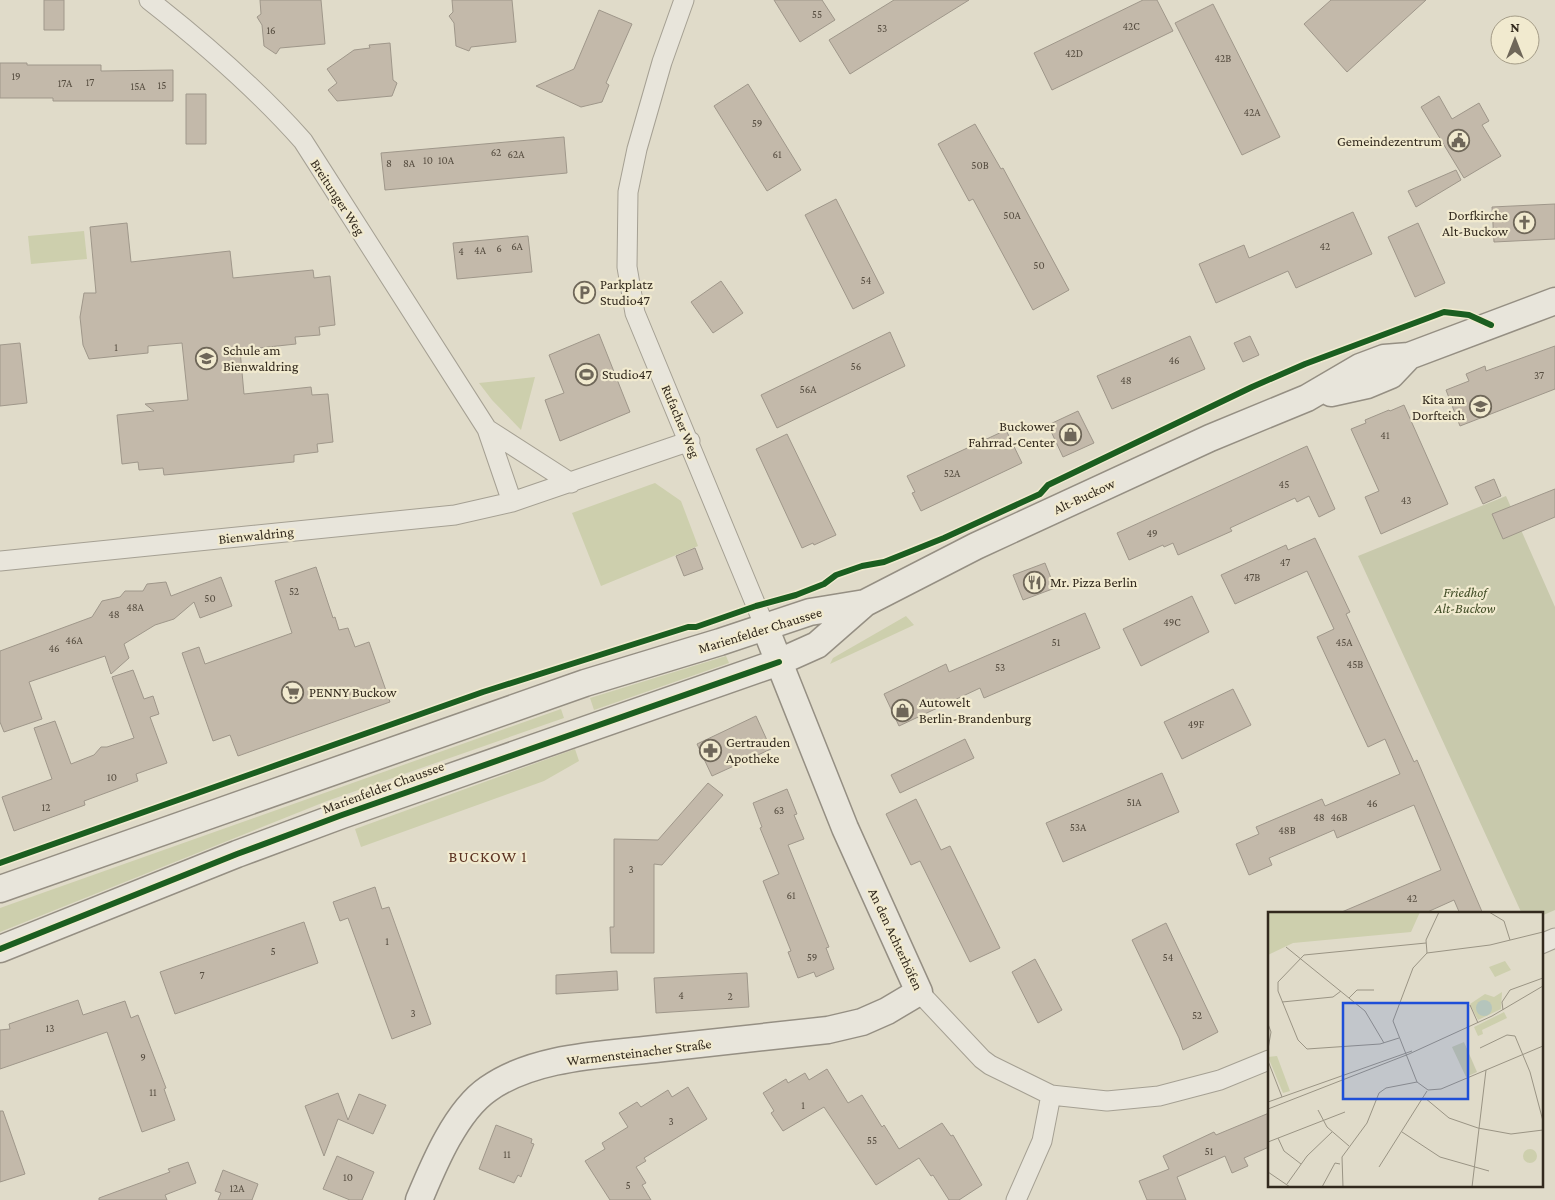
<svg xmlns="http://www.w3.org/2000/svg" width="1555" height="1200" viewBox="0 0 1555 1200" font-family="'Crimson Pro',serif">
<rect width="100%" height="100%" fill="#e0dbc9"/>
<path fill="#cdcfad" d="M84,231L87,259L31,264L28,236Z
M535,377L521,430L492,400L479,383Z
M655,483L681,501L698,546L601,586L572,513Z
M906,616L914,625L830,664L833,658Z
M726,656L729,663L594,710L590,698Z
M561,709L564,718L327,801L0,932V908Z
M575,749L579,761L544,781L361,847L355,829Z"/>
<path fill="#c8c9ac" d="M1506,496L1555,607V910L1541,916V914H1522L1358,556Z"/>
<path fill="#c3b9aa" stroke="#9f978a" d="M44,0H64V30H44Z
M260,0H321L325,44L280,48L276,54L264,46L262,25L257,17L261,14Z
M452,0H512L516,42L471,47L469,51L456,46L454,23L449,16L453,12Z
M774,0H822L835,20L800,42Z
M894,0H969L850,74L829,40Z
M1143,0H1157L1173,31L1052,90L1034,53Z
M1331,0H1426L1347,72L1304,24Z
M1213,4L1280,137L1242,155L1175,23Z
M599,10L632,24L606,83L609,85L602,102L581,107L536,86L574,69Z
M390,43L393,80L397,83L392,96L337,101L328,90L337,83L327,69L354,50L370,48L369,45Z
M0,63H27V65H101V71L173,70V101H53V98H0Z
M748,84L801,170L767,191L714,106Z
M186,94H206V144H186Z
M1439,96L1452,119L1479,103L1489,121L1482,125L1501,156L1464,178L1421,107Z
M975,124L1001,169L1003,168L1069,290L1033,310L973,199L969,201L938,144Z
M564,137L567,173L385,190L381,153Z
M1456,170L1461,180L1416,207L1408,191Z
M836,199L884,293L853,309L805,215Z
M1555,204V239L1494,242L1492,207Z
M1353,212L1372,254L1296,288L1288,271L1216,303L1199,264L1244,245L1249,258Z
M127,223L131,262L230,251L233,278L313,270L314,278L330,276L335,325L319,327L320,335L295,337L296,344L240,350L244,394L311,387L312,395L328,394L333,442L317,444L318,452L294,455V462L206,471L164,475L163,468L139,470L138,462L122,464L117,415L154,411L145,404L188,400L182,343L148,346V353L89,359L83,345L80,317L84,293H96L90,227Z
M1418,223L1445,283L1415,297L1388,237Z
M528,236L532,272L457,279L453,243Z
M721,281L743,313L713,333L691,302Z
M890,332L905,366L777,428L761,395Z
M599,334L630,412L560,441L545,400L564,393L549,355Z
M1190,336L1205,369L1112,409L1097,376Z
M1250,336L1259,355L1243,362L1234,343Z
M20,343L27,403L0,406V345Z
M1555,346V389L1460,426L1446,390L1469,381L1466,374L1485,366L1486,371Z
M1404,405L1448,504L1381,534L1365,497L1379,491L1351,429L1366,423L1365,420L1389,410L1390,411Z
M1078,411L1094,443L1063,457L1048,425Z
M1006,430L1022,463L921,511L912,493L915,492L907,476Z
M787,434L836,535L814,545L813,543L802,548L756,449Z
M1307,446L1335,509L1319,517L1309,496L1297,502L1295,498L1230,528L1232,531L1178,555L1173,543L1164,547L1163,545L1129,560L1117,533Z
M1494,479L1501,496L1483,504L1475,487Z
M1555,489V517L1503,539L1492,514Z
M1315,538L1350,612L1346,614L1414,762L1417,760L1483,914H1460L1454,900L1423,914H1337L1441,870L1414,805L1337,838L1334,830L1269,858L1272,865L1249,875L1236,844L1259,834L1256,827L1322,799L1325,806L1400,774L1385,739L1368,747L1317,637L1334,629L1307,571L1235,604L1221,575L1286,545L1288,550Z
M695,548L703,569L684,576L676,556Z
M1045,563L1055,588L1023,600L1013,575Z
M316,567L333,618L335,617L339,630L348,628L355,647L369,642L390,702L238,756L230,735L213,741L182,653L199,647L205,664L292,633L275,581Z
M221,577L232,606L200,618L194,602L174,619L155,625L124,644L129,658L111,674L105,656L29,682L42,719L4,732L0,722V651L92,617L102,601L120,597L125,591H143L147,584L166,582L171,596Z
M1192,596L1209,632L1141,666L1123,629Z
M1085,613L1100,648L984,698L980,688L899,726L884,694L946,664L949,672Z
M133,670L144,699L153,696L159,714L150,717L167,763L136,774L138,781L84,801L85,805L14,831L2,797L52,779L34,728L55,721L71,764L94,755L101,747H107L134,738L112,677Z
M1233,689L1251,725L1182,759L1164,722Z
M756,716L771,749L712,776L697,744Z
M965,739L974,758L900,793L891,775Z
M1162,773L1179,812L1063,862L1046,823Z
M708,783L723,795L662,865L654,864V953H611L610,927H614V839L658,840Z
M787,789L797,814L794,815L804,839L788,845L829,947L826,948L834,969L816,977L814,972L798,978L788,952L791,951L763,881L779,874L760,828L762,827L753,803Z
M916,799L941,850L950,846L1000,948L970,962L920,861L911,865L886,814Z
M375,887L382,909L389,907L431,1024L392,1039L348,918L340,921L333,902Z
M304,922L318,963L175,1014L160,972Z
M1166,923L1218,1032L1183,1050L1179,1038L1132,940Z
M1035,959L1062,1010L1038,1023L1012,972Z
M617,971L618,990L556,994V975Z
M747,973L749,1007L656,1013L654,978Z
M78,1000L83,1015L125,1001L131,1018L138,1015L166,1088L164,1089L175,1120L142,1132L107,1032L0,1069V1030L10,1029L9,1024Z
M827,1069L848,1103L862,1095L882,1127L884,1125L899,1149L942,1123L951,1136L953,1135L982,1185L959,1200H949L933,1175L931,1176L919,1158L876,1185L824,1107L783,1131L771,1113L774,1111L763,1093L786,1079L788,1083L805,1073L809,1080Z
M688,1087L707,1119L644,1158L646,1161L636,1167L646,1183L642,1185L651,1200H610L585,1161L605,1149L602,1143L628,1127L619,1113L637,1102L641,1107L668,1090L672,1097Z
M338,1093L348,1120L359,1094L386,1105L373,1134L338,1119L324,1156L305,1106Z
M0,1111H3L25,1174L0,1182Z
M1269,1113V1147L1244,1158L1248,1166L1232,1173L1225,1156L1177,1177L1186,1200H1147L1139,1181L1169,1169L1163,1156L1214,1132L1216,1135Z
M496,1125L532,1139L531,1143L534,1144L521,1177L518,1175L514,1183L479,1169Z
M337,1156L374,1172L362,1200H350L323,1189Z
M188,1162L196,1183L165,1195L167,1200H99V1198L170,1172L168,1169Z
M223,1170L258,1184L252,1200H218L221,1193L215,1191Z"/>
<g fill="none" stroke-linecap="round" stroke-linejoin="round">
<defs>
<path id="street" d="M149,0C204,43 256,88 303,141L487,429L512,502
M684,0L662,62L637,149L628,192L627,267L635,313L765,627
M487,429L571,483
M0,561L455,515L512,502L690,441
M1541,944L1555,938
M919,992L982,1059L990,1065L1051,1095L1107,1101L1159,1096L1220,1080L1269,1060
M1016,1200L1042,1141L1051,1095"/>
<path id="secondary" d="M1331,393L1367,385L1391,375L1409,356
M0,889L585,683L720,642L810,612L865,603
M0,949L237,854L342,815L779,662L817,645L865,603L976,546L1210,438L1307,398L1360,367L1384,358L1409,356L1555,301
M419,1200C434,1164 456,1111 488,1089C536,1055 607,1055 663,1048C718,1042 773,1036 828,1030L862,1022L887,1011L919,992L845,828L765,627"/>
</defs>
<use href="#street" stroke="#a5a093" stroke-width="21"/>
<use href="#secondary" stroke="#958f83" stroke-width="29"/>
<use href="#street" stroke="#e8e5db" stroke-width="19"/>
<use href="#secondary" stroke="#e8e5db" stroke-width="26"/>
<defs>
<path id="cycleway" d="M0,863L483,692L688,627H696L756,606L796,595L824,584L836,575L862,566L884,562L944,538L1040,494L1048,485L1252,387L1305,364L1444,312L1469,315L1491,325
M0,949L237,854L342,815L779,662"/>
</defs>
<use href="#cycleway" stroke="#f1eacf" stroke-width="9"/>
<use href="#cycleway" stroke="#1b5e20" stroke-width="6"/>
</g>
<defs>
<symbol id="civic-ring" viewBox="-11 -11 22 22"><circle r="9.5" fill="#f1eacf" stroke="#6f6759" stroke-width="1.5"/><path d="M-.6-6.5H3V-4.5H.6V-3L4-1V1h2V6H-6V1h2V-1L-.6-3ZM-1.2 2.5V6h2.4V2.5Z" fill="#6f6759"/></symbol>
<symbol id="church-ring" viewBox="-11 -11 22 22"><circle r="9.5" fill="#f1eacf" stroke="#6f6759" stroke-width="1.5"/><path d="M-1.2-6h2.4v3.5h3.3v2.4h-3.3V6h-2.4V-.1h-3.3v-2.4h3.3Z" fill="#6f6759"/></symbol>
<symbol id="parking-ring" viewBox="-11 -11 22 22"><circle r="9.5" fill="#f1eacf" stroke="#6f6759" stroke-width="1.5"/><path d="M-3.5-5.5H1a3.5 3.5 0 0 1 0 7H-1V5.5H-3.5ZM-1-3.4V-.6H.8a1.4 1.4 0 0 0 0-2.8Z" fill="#6f6759"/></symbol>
<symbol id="school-ring" viewBox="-11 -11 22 22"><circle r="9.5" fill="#f1eacf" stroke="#6f6759" stroke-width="1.5"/><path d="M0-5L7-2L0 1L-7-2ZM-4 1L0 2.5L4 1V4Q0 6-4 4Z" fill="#6f6759"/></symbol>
<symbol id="stadium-ring" viewBox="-11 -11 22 22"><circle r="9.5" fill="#f1eacf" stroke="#6f6759" stroke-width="1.5"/><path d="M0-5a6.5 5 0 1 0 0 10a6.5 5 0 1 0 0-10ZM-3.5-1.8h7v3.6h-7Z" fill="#6f6759"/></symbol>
<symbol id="shop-ring" viewBox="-11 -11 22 22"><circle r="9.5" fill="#f1eacf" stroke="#6f6759" stroke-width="1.5"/><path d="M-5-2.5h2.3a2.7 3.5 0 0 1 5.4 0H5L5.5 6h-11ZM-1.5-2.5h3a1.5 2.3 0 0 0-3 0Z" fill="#6f6759"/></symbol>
<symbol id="restaurant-ring" viewBox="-11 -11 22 22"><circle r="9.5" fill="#f1eacf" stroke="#6f6759" stroke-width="1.5"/><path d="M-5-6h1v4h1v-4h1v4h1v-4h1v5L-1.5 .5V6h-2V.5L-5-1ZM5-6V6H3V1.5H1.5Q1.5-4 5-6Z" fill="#6f6759"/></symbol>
<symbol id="supermarket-ring" viewBox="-11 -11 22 22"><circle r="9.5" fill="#f1eacf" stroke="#6f6759" stroke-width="1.5"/><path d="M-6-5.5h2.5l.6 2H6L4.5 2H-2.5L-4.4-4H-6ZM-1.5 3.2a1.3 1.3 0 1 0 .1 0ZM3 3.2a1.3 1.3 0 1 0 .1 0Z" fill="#6f6759"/></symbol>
<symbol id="pharmacy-ring" viewBox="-11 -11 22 22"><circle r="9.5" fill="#f1eacf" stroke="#6f6759" stroke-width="1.5"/><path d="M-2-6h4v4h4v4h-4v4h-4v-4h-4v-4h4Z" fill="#6f6759"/></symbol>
</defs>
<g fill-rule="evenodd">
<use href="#civic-ring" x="1446" y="128" width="25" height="25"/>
<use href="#church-ring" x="1512" y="210" width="25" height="25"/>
<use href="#parking-ring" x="572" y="280" width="25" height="25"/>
<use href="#school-ring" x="194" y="346" width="25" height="25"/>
<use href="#stadium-ring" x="574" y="362" width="25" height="25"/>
<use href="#school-ring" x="1468" y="394" width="25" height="25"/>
<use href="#shop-ring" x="1058" y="422" width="25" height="25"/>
<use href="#restaurant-ring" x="1022" y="570" width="25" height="25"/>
<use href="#supermarket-ring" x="280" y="680" width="25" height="25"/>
<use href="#shop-ring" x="890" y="698" width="25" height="25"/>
<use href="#pharmacy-ring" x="698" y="738" width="25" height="25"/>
</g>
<g text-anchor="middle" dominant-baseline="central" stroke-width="4.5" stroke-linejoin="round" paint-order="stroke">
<g font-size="11" fill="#564d40">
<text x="817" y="14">55</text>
<text x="1131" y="26">42C</text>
<text x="882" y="28">53</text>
<text x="271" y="30">16</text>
<text x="1074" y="53">42D</text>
<text x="1223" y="58">42B</text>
<text x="16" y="76">19</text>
<text x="90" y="82">17</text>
<text x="65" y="83">17A</text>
<text x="162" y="85">15</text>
<text x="138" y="86">15A</text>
<text x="1252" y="112">42A</text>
<text x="757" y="123">59</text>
<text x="496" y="152">62</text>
<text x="516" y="154">62A</text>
<text x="777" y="154">61</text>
<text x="428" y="160">10</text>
<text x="446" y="160">10A</text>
<text x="389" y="163">8</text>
<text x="409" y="163">8A</text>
<text x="980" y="165">50B</text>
<text x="1012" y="215">50A</text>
<text x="517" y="246">6A</text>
<text x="1325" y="246">42</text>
<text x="499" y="248">6</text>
<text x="480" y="250">4A</text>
<text x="461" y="251">4</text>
<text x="1039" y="265">50</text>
<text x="866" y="280">54</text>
<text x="116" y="347">1</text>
<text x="1174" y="360">46</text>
<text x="856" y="366">56</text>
<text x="1539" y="375">37</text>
<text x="1126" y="380">48</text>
<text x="808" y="389">56A</text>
<text x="1385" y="435">41</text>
<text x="952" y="473">52A</text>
<text x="1284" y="484">45</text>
<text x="1406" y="500">43</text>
<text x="1152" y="533">49</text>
<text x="1285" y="562">47</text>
<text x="1252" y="577">47B</text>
<text x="294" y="591">52</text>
<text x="210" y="598">50</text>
<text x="135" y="607">48A</text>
<text x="114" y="614">48</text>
<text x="1172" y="622">49C</text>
<text x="74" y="640">46A</text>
<text x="1056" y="642">51</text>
<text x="1344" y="642">45A</text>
<text x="54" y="648">46</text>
<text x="1355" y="664">45B</text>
<text x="1000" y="667">53</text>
<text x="1196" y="724">49F</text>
<text x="112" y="777">10</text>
<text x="1134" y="802">51A</text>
<text x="1372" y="803">46</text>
<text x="46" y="807">12</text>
<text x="779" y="810">63</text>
<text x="1319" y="817">48</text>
<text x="1339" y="817">46B</text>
<text x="1078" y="827">53A</text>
<text x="1287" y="830">48B</text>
<text x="631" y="869">3</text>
<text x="791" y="895">61</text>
<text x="1412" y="898">42</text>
<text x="387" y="941">1</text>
<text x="273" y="951">5</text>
<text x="812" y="957">59</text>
<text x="1168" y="957">54</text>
<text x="202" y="975">7</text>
<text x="681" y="995">4</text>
<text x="730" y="996">2</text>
<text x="413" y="1013">3</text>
<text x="1197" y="1015">52</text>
<text x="50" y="1028">13</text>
<text x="143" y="1057">9</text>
<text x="153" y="1092">11</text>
<text x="803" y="1105">1</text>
<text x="671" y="1121">3</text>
<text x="872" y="1140">55</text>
<text x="1209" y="1151">51</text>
<text x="507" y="1154">11</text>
<text x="348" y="1177">10</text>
<text x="628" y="1185">5</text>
<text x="237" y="1188">12A</text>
</g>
<g font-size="14" fill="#32291d" stroke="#f1eacf" text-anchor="start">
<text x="1442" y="141" text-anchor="end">Gemeindezentrum</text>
<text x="1508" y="215" text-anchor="end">Dorfkirche<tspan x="1508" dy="16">Alt-Buckow</tspan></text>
<text x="600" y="284">Parkplatz<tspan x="600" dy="16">Studio47</tspan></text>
<text x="223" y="350">Schule am<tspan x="223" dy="16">Bienwaldring</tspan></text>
<text x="602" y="374">Studio47</text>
<text x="1465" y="399" text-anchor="end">Kita am<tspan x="1465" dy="16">Dorfteich</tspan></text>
<text x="1055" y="426" text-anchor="end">Buckower<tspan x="1055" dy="16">Fahrrad-Center</tspan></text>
<text x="1050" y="582">Mr. Pizza Berlin</text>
<text x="309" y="692">PENNY Buckow</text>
<text x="919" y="702">Autowelt<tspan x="919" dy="16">Berlin-Brandenburg</tspan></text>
<text x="726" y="742">Gertrauden<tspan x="726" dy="16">Apotheke</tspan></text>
</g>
<g font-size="14" fill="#32291d" stroke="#f1eacf">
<text transform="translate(338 197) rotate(57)">Breitunger Weg</text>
<text transform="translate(681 421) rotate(67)">Rufacher Weg</text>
<text transform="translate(1084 496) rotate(-25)">Alt-Buckow</text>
<text transform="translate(256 535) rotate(-6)">Bienwaldring</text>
<text transform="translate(760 630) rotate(-17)">Marienfelder Chaussee</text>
<text transform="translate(383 787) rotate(-20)">Marienfelder Chaussee</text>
<text transform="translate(896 939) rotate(65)">An den Achterhöfen</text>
<text transform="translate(639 1052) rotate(-7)">Warmensteinacher Straße</text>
</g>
<g font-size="14" font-style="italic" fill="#404c25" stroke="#f1eacf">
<text x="1465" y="592">Friedhof<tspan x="1465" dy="16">Alt-Buckow</tspan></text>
</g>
<g font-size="16" letter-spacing="1" fill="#5b3120" stroke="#f1eacf">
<text x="488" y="856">BUCKOW 1</text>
</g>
</g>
<g transform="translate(1268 912)">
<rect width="275" height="275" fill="#e0dbc9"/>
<path d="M0,0H152L143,20L25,31L0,43ZM237,49L243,58L227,65L221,55ZM234,80L233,97L210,108L202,92L217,82L226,85ZM236,100L239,106L214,118L215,122L210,124L206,115ZM9,144L22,179L15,181L0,145ZM255 244a7 7 0 1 1 14 0a7 7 0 1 1-14 0Z" fill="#cdcfad"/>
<path d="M196,130L209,160L198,165L184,135Z" fill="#c8c9ac"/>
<path d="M208 96a8 8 0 1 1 16 0a8 8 0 1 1-16 0Z" fill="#b5c5bc"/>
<path fill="none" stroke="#9a9484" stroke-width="1" d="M221,0L236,9L242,28M275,20L222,33L159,41L145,56L125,109L149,170L160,178L173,177L275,134M18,35L97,99L116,131M159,41L158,28L171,0M81,86L89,78H106M14,90L65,85L73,79M202,93L210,111M235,98L234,90L242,78L275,66M0,112L3,120L0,137M131,126L112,132L39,137L30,128L10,79V70L36,43L158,31M212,136L239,123L247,124L262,160L275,209M0,149L14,185M157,186L181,206L210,216L243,222L275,218M0,190L144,139M0,197L141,142L224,104L275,74M50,198L59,215L81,234M134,220L172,245L221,259M10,226L16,239L33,252M0,230L77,200M111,255L159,179M0,260L22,275M19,272L39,244L64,220M54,275L67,251L72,252M75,275L74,245L99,211L111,181L118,176L149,170M204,275L218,158"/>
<path fill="#1d4ed8" fill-opacity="0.15" stroke="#1d4ed8" stroke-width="2.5" d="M75,91H200V187H75Z"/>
<rect width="275" height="275" fill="none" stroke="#32291d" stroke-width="2.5"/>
</g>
<g transform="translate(1515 40)"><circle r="24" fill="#f1eacf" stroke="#a59d88"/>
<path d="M0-4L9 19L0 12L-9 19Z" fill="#6f6759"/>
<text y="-8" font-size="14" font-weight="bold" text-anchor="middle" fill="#32291d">N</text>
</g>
</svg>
